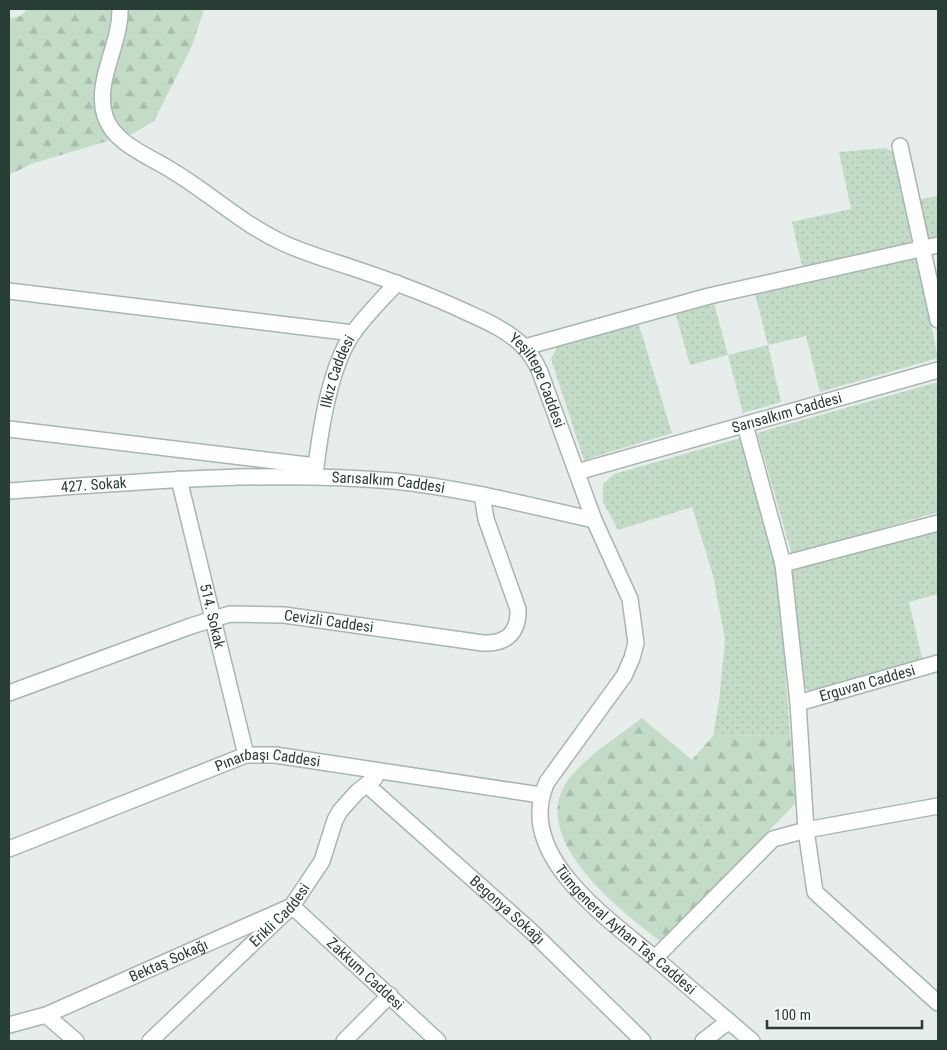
<svg xmlns="http://www.w3.org/2000/svg" width="947" height="1050" viewBox="0 0 947 1050" font-family="'Roboto Condensed',sans-serif">
<defs>
<pattern id="forest-firs" width="22" height="20" patternUnits="userSpaceOnUse" patternTransform="scale(1.25)"><rect width="22" height="20" fill="#c2dcc7"/><path d="M5 1l3.5 6h-7zM16 11l3.5 6h-7z" fill="#a7beac"/></pattern>
<pattern id="garden-dots" width="8" height="8" patternUnits="userSpaceOnUse" patternTransform="scale(1.25)"><rect width="8" height="8" fill="#c2dcc7"/><path d="M2 2h.1M6 6h.1" fill="none" stroke="#a7beac" stroke-width="1.8" stroke-linecap="round"/></pattern>
</defs>
<rect width="100%" height="100%" fill="#e6edea"/>
<path fill="url(#forest-firs)" d="M28,9H204L191,48L154,121L134,133L31,164L9,175V19L20,16Z
M642,718L692,760L713,736L790,735L796,803L660,941C621,911 526,838 568,780C587,755 618,737 642,718Z"/>
<path fill="url(#garden-dots)" d="M885,148L897,154L917,244L803,270L792,222L851,209L839,152Z
M938,196V241L932,242L924,237L918,200Z
M917,257L938,358L820,392L806,336L768,345L781,402L743,413L728,355L690,365L675,312L714,303L728,355L768,345L755,294Z
M639,325L672,433L584,460L551,359L558,345L564,341Z
M938,382V512L792,555L757,433Z
M744,437L777,559L790,735L713,736L719,701L725,640L713,575L692,507L618,530L603,502V484L614,474Z
M938,529V594L909,602L923,662L810,693L804,685L792,569Z"/>
<g fill="none" stroke-linecap="round" stroke-linejoin="round">
<defs>
<g id="minor">
<path id="s1" d="M120,9C121,44 94,81 105,116C114,144 149,156 171,170C208,192 240,222 279,241C301,252 326,259 350,267C389,280 428,294 466,312C486,321 509,331 524,347C531,354 536,363 540,372L594,520L630,599L636,643L632,658L624,676L547,782C513,855 609,919 656,959C688,986 720,1014 752,1041"/>
<path d="M900,146L938,320"/>
<path d="M9,291L353,333"/>
<path d="M525,347L709,296L938,245"/>
<path d="M745,425L783,564L798,703L806,830L815,892L938,1003"/>
<path d="M9,429L316,466"/>
<path id="s2" d="M577,472L938,370"/>
<path id="s3" d="M315,474C320,433 329,368 353,333C366,315 382,299 397,283"/>
<path id="s4" d="M179,479L246,755"/>
<path id="s5" d="M9,491C136,482 266,470 394,481C461,488 528,505 594,520"/>
<path d="M783,564L938,523"/>
<path id="s6" d="M9,693L191,626L230,614L284,615L483,643C506,644 519,633 518,609L486,519L482,495"/>
<path id="s7" d="M798,703L938,663"/>
<path id="s8" d="M367,785L530,930L643,1041"/>
<path id="s9" d="M9,849L246,755H275L540,795"/>
<path d="M655,958L773,839L806,830L938,806"/>
<path id="s10" d="M46,1015L292,906L438,1041"/>
<path d="M9,1025L46,1015L76,1041"/>
<path id="s11" d="M150,1041L292,906L322,861L335,820L340,811L357,792L375,778"/>
<path d="M344,1041L390,995"/>
<path d="M703,1041L729,1021"/>
</g>
</defs>
<use href="#minor" stroke="#a9b5b0" stroke-width="18"/>
<use href="#minor" stroke="#fff" stroke-width="15"/>
</g>
<g text-anchor="middle" dominant-baseline="central" stroke-width="5" stroke-linejoin="round" paint-order="stroke">
<g font-size="15" fill="#273e36" stroke="#f7faf8">
<text stroke="none"><textPath href="#s3" startOffset="105">Ilkız Caddesi</textPath></text>
<text stroke="none"><textPath href="#s1" startOffset="630">Yeşiltepe Caddesi</textPath></text>
<text stroke="none"><textPath href="#s2" startOffset="218">Sarısalkım Caddesi</textPath></text>
<text stroke="none"><textPath href="#s5" startOffset="380">Sarısalkım Caddesi</textPath></text>
<text stroke="none"><textPath href="#s5" startOffset="85">427. Sokak</textPath></text>
<text stroke="none"><textPath href="#s4" startOffset="141">514. Sokak</textPath></text>
<text stroke="none"><textPath href="#s6" startOffset="334">Cevizli Caddesi</textPath></text>
<text stroke="none"><textPath href="#s7" startOffset="72">Erguvan Caddesi</textPath></text>
<text stroke="none"><textPath href="#s9" startOffset="276">Pınarbaşı Caddesi</textPath></text>
<text stroke="none"><textPath href="#s8" startOffset="188">Begonya Sokağı</textPath></text>
<text stroke="none"><textPath href="#s11" startOffset="181">Erikli Caddesi</textPath></text>
<text stroke="none"><textPath href="#s1" startOffset="1261">Tümgeneral Ayhan Taş Caddesi</textPath></text>
<text stroke="none"><textPath href="#s10" startOffset="134">Bektaş Sokağı</textPath></text>
<text stroke="none"><textPath href="#s10" startOffset="369">Zakkum Caddesi</textPath></text>
</g>
</g>
<rect width="947" height="1050" fill="none" stroke="#273e36" stroke-width="20"/>
<path d="M767 1020v8h155v-8" fill="none" stroke="#273e36" stroke-width="2.5"/>
<text x="774" y="1020" font-size="15" fill="#273e36" stroke="#f7faf8" stroke-width="4" paint-order="stroke">100 m</text>
</svg>
